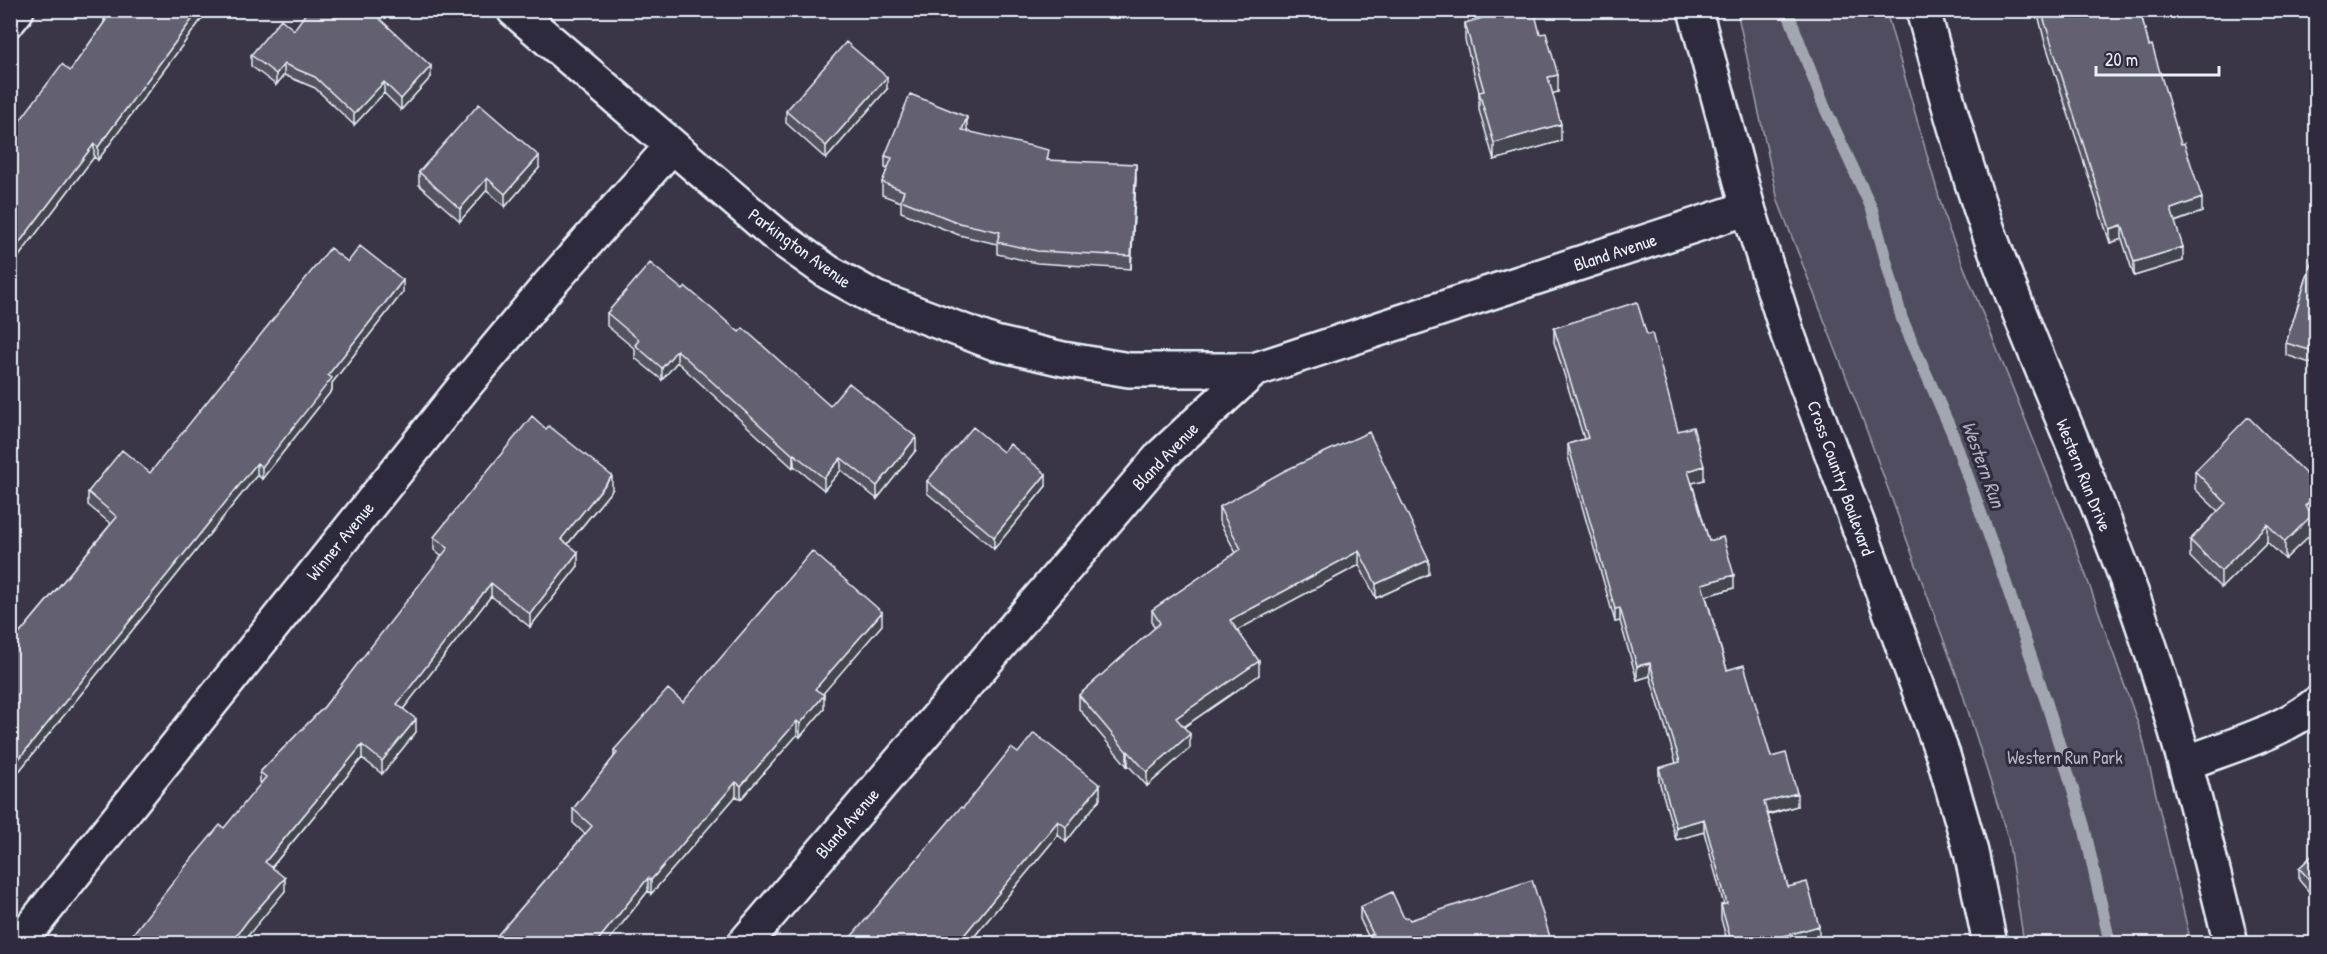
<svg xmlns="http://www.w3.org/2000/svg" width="2327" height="954" viewBox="0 0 2327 954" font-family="'Patrick Hand',sans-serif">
<rect width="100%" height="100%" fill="#3a3648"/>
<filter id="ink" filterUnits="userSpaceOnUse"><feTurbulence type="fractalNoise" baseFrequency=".0167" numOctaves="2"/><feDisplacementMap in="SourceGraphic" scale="12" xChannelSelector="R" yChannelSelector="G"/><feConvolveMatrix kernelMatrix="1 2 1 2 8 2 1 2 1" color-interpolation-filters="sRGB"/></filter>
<g filter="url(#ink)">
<path fill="#504e5f" stroke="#9ca0ac" stroke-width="1.5" d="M1737,11H1886L1947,225L2071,533L2142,735L2191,943H2024L2008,838L1959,682L1861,415L1778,201Z"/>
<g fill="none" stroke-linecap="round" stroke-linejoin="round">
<path stroke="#a2a6b1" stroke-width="12" d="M1787,10L1824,106L1872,209L1902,319L1951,430L2000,566L2047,704L2084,826L2110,944"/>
<defs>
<path id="minor" d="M514,10L776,235L828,272L875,298L995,343L1063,359L1129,370H1254
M1923,10C1943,85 1963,161 1989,233C2040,374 2106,510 2152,653C2183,748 2207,846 2231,944
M10,19L17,10
M2186,763C2229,746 2280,733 2316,704
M18,944L467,383L548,286L672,146
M744,944L1162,455L1254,370L1748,208"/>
<path id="major" d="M1695,10L1748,208L1788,335L1943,755L1971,852L1990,944"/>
</defs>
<use href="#minor" stroke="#e8f1f8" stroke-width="38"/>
<use href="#major" stroke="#e8f1f8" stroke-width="38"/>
<use href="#minor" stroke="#2f2a3d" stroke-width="33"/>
<use href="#major" stroke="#2f2a3d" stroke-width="33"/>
</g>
<path fill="#555361" stroke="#e8f1f8" stroke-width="1.5" d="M110,10H215L210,17L206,13L98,160L94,157L10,268V134L70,71L104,23V18Z
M2037,10H2140L2149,46L2202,212L2175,222L2183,261L2134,276L2122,239L2110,243L2044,39Z
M1465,23L1540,34L1558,92L1552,93L1561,141L1494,160L1479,110V92L1465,40Z
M251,55L431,77L401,110L384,93L354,125L315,88L284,75L276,85L251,66Z
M887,89L826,159L786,123V111Z
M967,130V131L1049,160L1136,177L1131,269L1037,263L997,254V244L959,235L901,212V202L882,195V182L888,169L885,168V156Z
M539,168L505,207L487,190L460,221L419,185V172Z
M2316,248V365L2286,355V343Z
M683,290L739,332L830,406L916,450L877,499L841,470L824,490L794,466L793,468L677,362L662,380L635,358V349L607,326V313Z
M403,292L332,383V390L262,479L257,475L16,775V778L10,785V631L20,633L111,524L88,505V492L150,473Z
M1554,328L1678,431L1704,480L1692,483L1709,541L1734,588L1706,596L1727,670L1797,806L1768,815L1788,887L1819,940L1805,944H1728L1721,919V905H1724L1704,832L1676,840L1659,781V768L1676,763L1650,676L1637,680L1620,621L1615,622L1568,457V444L1584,439L1554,342Z
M1003,452L1046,486L994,549L927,493V481Z
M2195,471L2313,516V532L2285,559L2267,542L2221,588L2190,557V540L2218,511L2195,489Z
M612,490L568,544L578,566L530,627L491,596L403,709L416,732L382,774L362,758L272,867L285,891L248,933L260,784V772L324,707L442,557L434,550V537Z
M1219,507L1429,574L1376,598L1359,565L1237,630L1259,675L1184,727L1190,748L1147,786L1128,765L1127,766L1079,709V695L1155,628L1152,624V610L1236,553L1219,521Z
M882,625L822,694L824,709L800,737L797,735L741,799L736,796L651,894L648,891L606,944H490L585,834L573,823V809L614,757V750L683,702Z
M1018,753L1100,799L1066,842L1058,835L968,944H845Z
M2316,852V900L2299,880V868Z
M1360,907L1410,920L1551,944L1368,936L1360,919Z"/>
<path fill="#45444f" stroke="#e8f1f8" stroke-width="1.5" d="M199,10H206V13L98,160V147Z
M210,10H215L210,17Z
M284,64V75L276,85V74Z
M431,66V77L401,110V99Z
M1558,75V92L1548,95V77Z
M887,77V89L826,159V146Z
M384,82V93L354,125V114Z
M967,117V130L962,142V130Z
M1561,124V141L1494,160V143Z
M94,144V157L10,268V255Z
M539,156V168L505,207V194Z
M1136,164V177L1131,269V256Z
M487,178V190L460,221V209Z
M2202,198V212L2171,223V209Z
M2122,225V239L2110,243V229Z
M2183,247V261L2134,276V262Z
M403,280V292L332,383V390L262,479V467L328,375Z
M677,350V362L662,380V368Z
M916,437V450L877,499V486Z
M794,454V466L793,468V455Z
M841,458V470L824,490V478Z
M257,463V475L16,775V778L10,785V772L14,765Z
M1704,466V480L1688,484V471Z
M1046,474V486L994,549V537Z
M612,476V490L561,552V539Z
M2316,494V512L2313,516V532L2285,559V542L2305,506Z
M2267,524V542L2221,588V571Z
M1359,551V565L1230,634V620Z
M578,552V566L530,627V614Z
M1429,560V574L1376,598V584Z
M1734,575V588L1702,597V584Z
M491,583V596L397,717V704Z
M1620,608V621L1615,622V609Z
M882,612V625L815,703V689Z
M1259,661V675L1176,732V718Z
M1650,663V676L1637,680V666Z
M824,695V709L800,737V724Z
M416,719V732L382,774V761Z
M797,721V735L741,799V786Z
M1190,734V748L1147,786V772Z
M362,745V758L265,875V862Z
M1128,751V765L1127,766V752Z
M736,782V796L651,894V880Z
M1100,785V799L1066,842V827Z
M1797,793V806L1764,815V802Z
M1704,819V832L1676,840V827Z
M1058,821V835L968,944H960V940Z
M285,878V891L241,944H230L248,920Z
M648,878V891L606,944H595Z
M1819,926V940L1805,944H1756Z
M1551,940V944H1539Z"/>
<path fill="#636171" stroke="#e8f1f8" stroke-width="1.5" d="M110,10H199L98,147L94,144L10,255V134L62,64L70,71L106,20L104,18Z
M308,10H370L431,66L401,99L384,82L354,114L315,77L284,64L276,74L251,55L281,19L294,30Z
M1510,10H1534L1540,34L1546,33L1558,75L1548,77L1561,124L1494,143L1479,92L1484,91L1465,23Z
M2041,10H2140L2149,46L2152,45L2181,144L2184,143L2202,198L2171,209L2183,247L2134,262L2122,225L2110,229Z
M846,42L887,77L826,146L786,111Z
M910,94L967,117L962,130L1049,150L1047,160L1136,164L1131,256L1037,251L997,242L1000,232L959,223L901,200L904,191L882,182L892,158L885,156Z
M479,104L539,156L505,194L487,178L460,209L419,172Z
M360,246L403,280L328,375L332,378L262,467L257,463L14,765L16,766L10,772V631L13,628L20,633L117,517L88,492L122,450L150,473L330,248L348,262Z
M2316,248V352L2286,343Z
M650,263L683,290L686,287L739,332L743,328L830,406L849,383L916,437L877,486L841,458L824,478L794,454L793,455L677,350L662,368L635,345L639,340L607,313Z
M1637,302L1647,335L1652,333L1678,431L1693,427L1704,466L1688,471L1709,541L1723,537L1734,575L1702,584L1727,670L1744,665L1771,757L1786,753L1797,793L1764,802L1788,887L1807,882L1819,926L1756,944H1732L1721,905L1727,904L1704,819L1676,827L1659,768L1680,762L1650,663L1637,666L1620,608L1615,609L1568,444L1588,438L1554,328Z
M532,416L546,429L549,426L612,476L561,539L578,552L530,614L491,583L397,704L416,719L382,761L362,745L265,862L285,878L248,920L230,944H125L185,867L220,825L224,828L266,777L260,772L324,707L448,548L434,537Z
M2248,417L2316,484V494L2305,506L2313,514L2285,542L2267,524L2221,571L2190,540L2226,503L2195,471Z
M973,427L1003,452L1010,444L1046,474L994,537L927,481Z
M1369,432L1429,560L1376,584L1359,551L1230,620L1259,661L1176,718L1190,734L1147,772L1128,751L1127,752L1079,695L1160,623L1152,610L1241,549L1219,507L1284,471Z
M812,551L882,612L815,689L824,695L800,724L797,721L741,786L736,782L651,880L648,878L595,944H490L592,826L573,809L617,753L614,750L668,689L683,702Z
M1034,733L1100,785L1066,827L1058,821L960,940L962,941L960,944H845L961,807L963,808L1011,748L1018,753Z
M2316,852V887L2299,868Z
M1532,880L1551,940L1539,944H1352L1373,934L1360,907L1392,892L1404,918L1408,917L1410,920Z"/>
</g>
<g text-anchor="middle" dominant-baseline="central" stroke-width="6" stroke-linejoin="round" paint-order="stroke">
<g font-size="18" fill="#e8f1f8" stroke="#2f2a3d">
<text transform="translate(800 248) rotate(36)">Parkington Avenue</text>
<text transform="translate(1615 252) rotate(-18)">Bland Avenue</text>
<text transform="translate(1165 456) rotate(-46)">Bland Avenue</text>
<text transform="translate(2084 475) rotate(68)">Western Run Drive</text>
<text transform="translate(1841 478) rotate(70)">Cross Country Boulevard</text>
<text transform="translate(340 541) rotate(-51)">Winner Avenue</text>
<text transform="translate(847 823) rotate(-49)">Bland Avenue</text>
</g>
<g font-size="18" fill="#b3b8c2" stroke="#2f2a3d">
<text x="2065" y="757">Western Run Park</text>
</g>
<g font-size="20" font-style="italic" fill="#aeb2bd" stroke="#2f2a3d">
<text transform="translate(1984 464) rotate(70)">Western Run</text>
</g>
</g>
<rect width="2327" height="954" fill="none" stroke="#2f2a3d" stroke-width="36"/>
<rect x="18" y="18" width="2291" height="918" fill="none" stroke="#e8f1f8" stroke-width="2" filter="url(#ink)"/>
<path d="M2096 66v9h123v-9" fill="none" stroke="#e8f1f8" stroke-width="3"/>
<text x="2105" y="66" font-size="18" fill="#e8f1f8" stroke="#2f2a3d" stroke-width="4.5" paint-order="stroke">20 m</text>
</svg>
